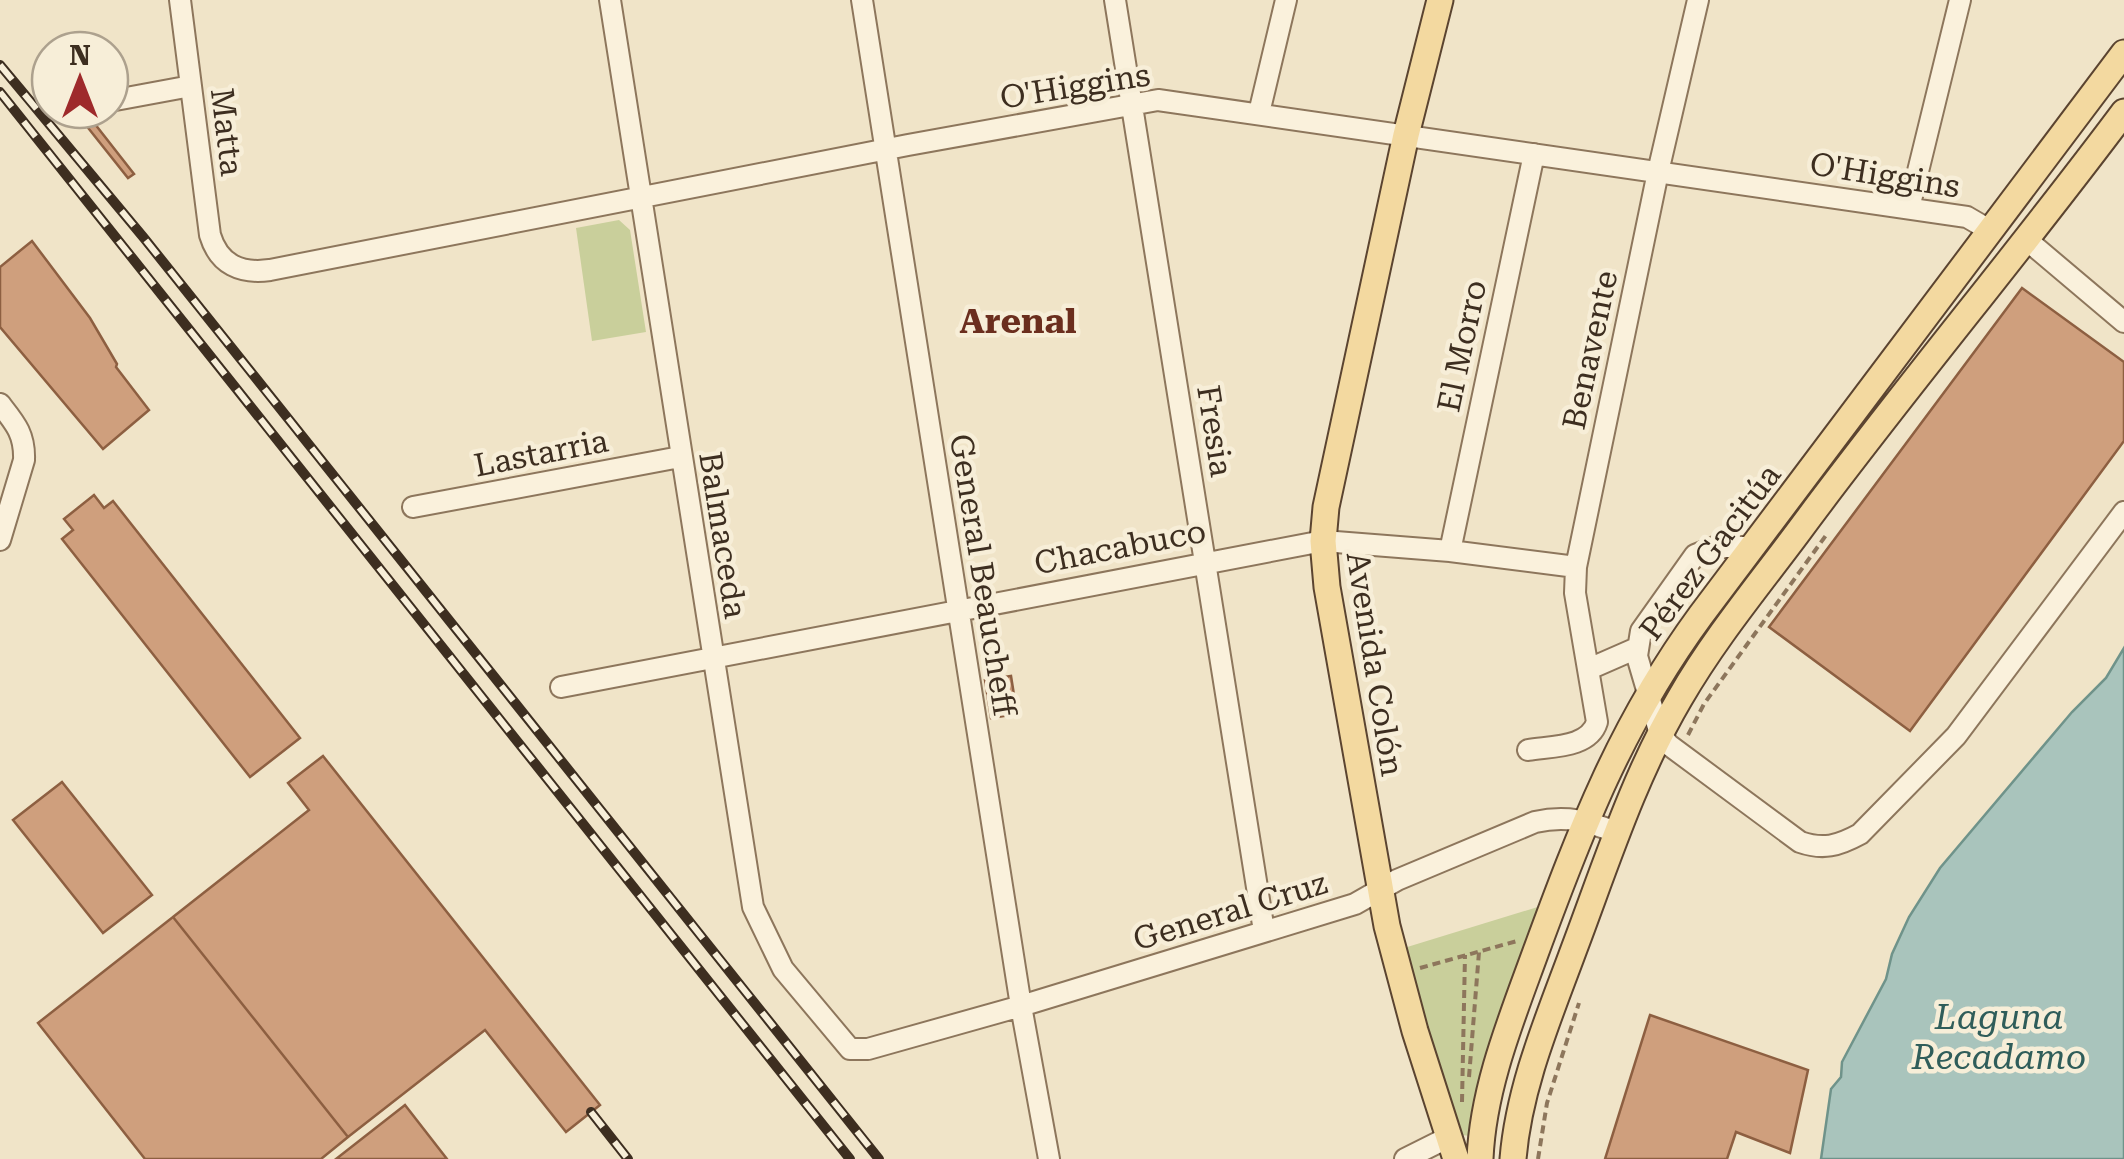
<svg xmlns="http://www.w3.org/2000/svg" width="2124" height="1159" viewBox="0 0 2124 1159" font-family="'Roboto Serif',serif">
<rect width="100%" height="100%" fill="#f0e4c8"/>
<path fill="#c9cf9b" d="M619,220L630,230L646,332L592,341L576,228Z
M1544,905L1471,1136L1461,1135L1424,1027L1404,948Z"/>
<path fill="#a9c4bc" stroke="#6f938a" stroke-width="2.5" d="M2124,648V1159H1821L1831,1089L1841,1077L1842,1062L1886,979L1892,954L1909,917L1940,868L2072,712L2106,678Z"/>
<path fill="#cf9f7d" stroke="#8d5f41" stroke-width="2.5" d="M91,119L134,174L128,178L85,124Z
M32,241L90,318L117,364L116,367L149,410L103,449L0,327V267Z
M2022,288L2124,362V441L1910,731L1769,627Z
M94,495L104,508L113,501L300,738L250,777L62,539L73,530L64,519Z
M1011,676L1017,714L991,718L985,680Z
M323,756L600,1105L566,1132L485,1030L348,1137L173,917L309,810L288,783Z
M62,782L152,895L103,933L13,820Z
M173,917L348,1137L321,1159H145L38,1023Z
M1650,1015L1808,1070L1790,1153L1736,1132L1727,1159H1605Z
M405,1105L447,1159H336Z"/>
<g fill="none" stroke-linecap="round" stroke-linejoin="round">
<defs>
<path id="minor" d="M180,0L210,235C219,265 241,274 270,270L908,145L1158,100L1967,217L1991,231
M610,0L753,907L783,969L850,1049H868L1021,1006L1355,904L1397,880L1535,822C1567,815 1588,821 1618,833
M862,0L1021,1006L1049,1159
M1115,0L1264,931
M110,101L191,86
M1259,113L1286,0
M1909,208L1960,0
M2028,241L2124,322
M0,404C15,423 25,434 24,460L0,540
M413,507L680,457
M1753,547H1715L1695,555L1641,631L1637,656L1660,734L1669,745L1800,842C1823,850 1838,846 1860,834L1956,736L2124,512
M1450,551L1534,154
M1589,669L1637,648
M561,687L1323,541L1450,551L1576,567
M1528,750C1552,746 1589,748 1597,722L1575,593L1576,567L1658,172L1698,0
M1405,1159L1449,1137"/>
<path id="major" d="M1440,0L1406,135L1326,507L1323,541L1327,587L1387,926L1415,1031L1456,1159
M1480,1159C1483,1088 1511,1020 1535,954C1581,829 1621,724 1701,615L2124,53
M1513,1159C1519,1086 1549,1017 1574,949C1606,864 1634,776 1680,698C1714,639 1758,586 1799,531C1904,389 2018,254 2124,112"/>
</defs>
<use href="#minor" stroke="#8d765c" stroke-width="24"/>
<use href="#major" stroke="#5b4430" stroke-width="29"/>
<path stroke="#8d765c" stroke-width="4" stroke-dasharray="8 5" stroke-linecap="butt" d="M1688,735L1704,704L1827,534
M1420,968L1517,941
M1469,1077L1479,952
M1462,1102L1465,955
M1538,1159L1547,1103L1579,1003"/>
<use href="#minor" stroke="#faf1dc" stroke-width="20"/>
<use href="#major" stroke="#f3d9a0" stroke-width="25"/>
<defs>
<path id="rail" d="M0,65L144,238L879,1159
M0,92L850,1159
M591,1112L628,1159"/>
</defs>
<use href="#rail" stroke="#3d2e20" stroke-width="10"/>
<use href="#rail" stroke="#f7eed8" stroke-width="6" stroke-dasharray="19" stroke-linecap="butt"/>
</g>
<g text-anchor="middle" dominant-baseline="central" stroke-width="9" stroke-linejoin="round" paint-order="stroke">
<g font-size="32" fill="#3d2e20" stroke="#f7eed8">
<text transform="translate(1075 86) rotate(-9)">O'Higgins</text>
<text transform="translate(227 132) rotate(83)">Matta</text>
<text transform="translate(1885 175) rotate(9)">O'Higgins</text>
<text transform="translate(1462 346) rotate(-78)">El Morro</text>
<text transform="translate(1590 350) rotate(-78)">Benavente</text>
<text transform="translate(1215 431) rotate(81)">Fresia</text>
<text transform="translate(541 453) rotate(-11)">Lastarria</text>
<text transform="translate(723 535) rotate(81)">Balmaceda</text>
<text transform="translate(1120 547) rotate(-11)">Chacabuco</text>
<text transform="translate(1710 552) rotate(-53)">Pérez Gacitúa</text>
<text transform="translate(983 575) rotate(81)">General Beaucheff</text>
<text transform="translate(1375 664) rotate(81)">Avenida Colón</text>
<text transform="translate(1230 911) rotate(-17)">General Cruz</text>
</g>
<g font-size="35" font-weight="bold" fill="#6b2e1e" stroke="#f7eed8">
<text x="1018" y="321">Arenal</text>
</g>
<g font-size="35" font-style="italic" fill="#2f5d5a" stroke="#f7eed8">
<text x="1999" y="1017">Laguna<tspan x="1999" dy="40">Recadamo</tspan></text>
</g>
</g>
<g transform="translate(80 80)"><circle r="48" fill="#f7eed8" stroke="#ada18e" stroke-width="2.5"/>
<path d="M0-8L18 38L0 25L-18 38Z" fill="#9e2a2b"/>
<text y="-15" font-size="28" font-weight="bold" text-anchor="middle" fill="#3d2e20">N</text>
</g>
</svg>
